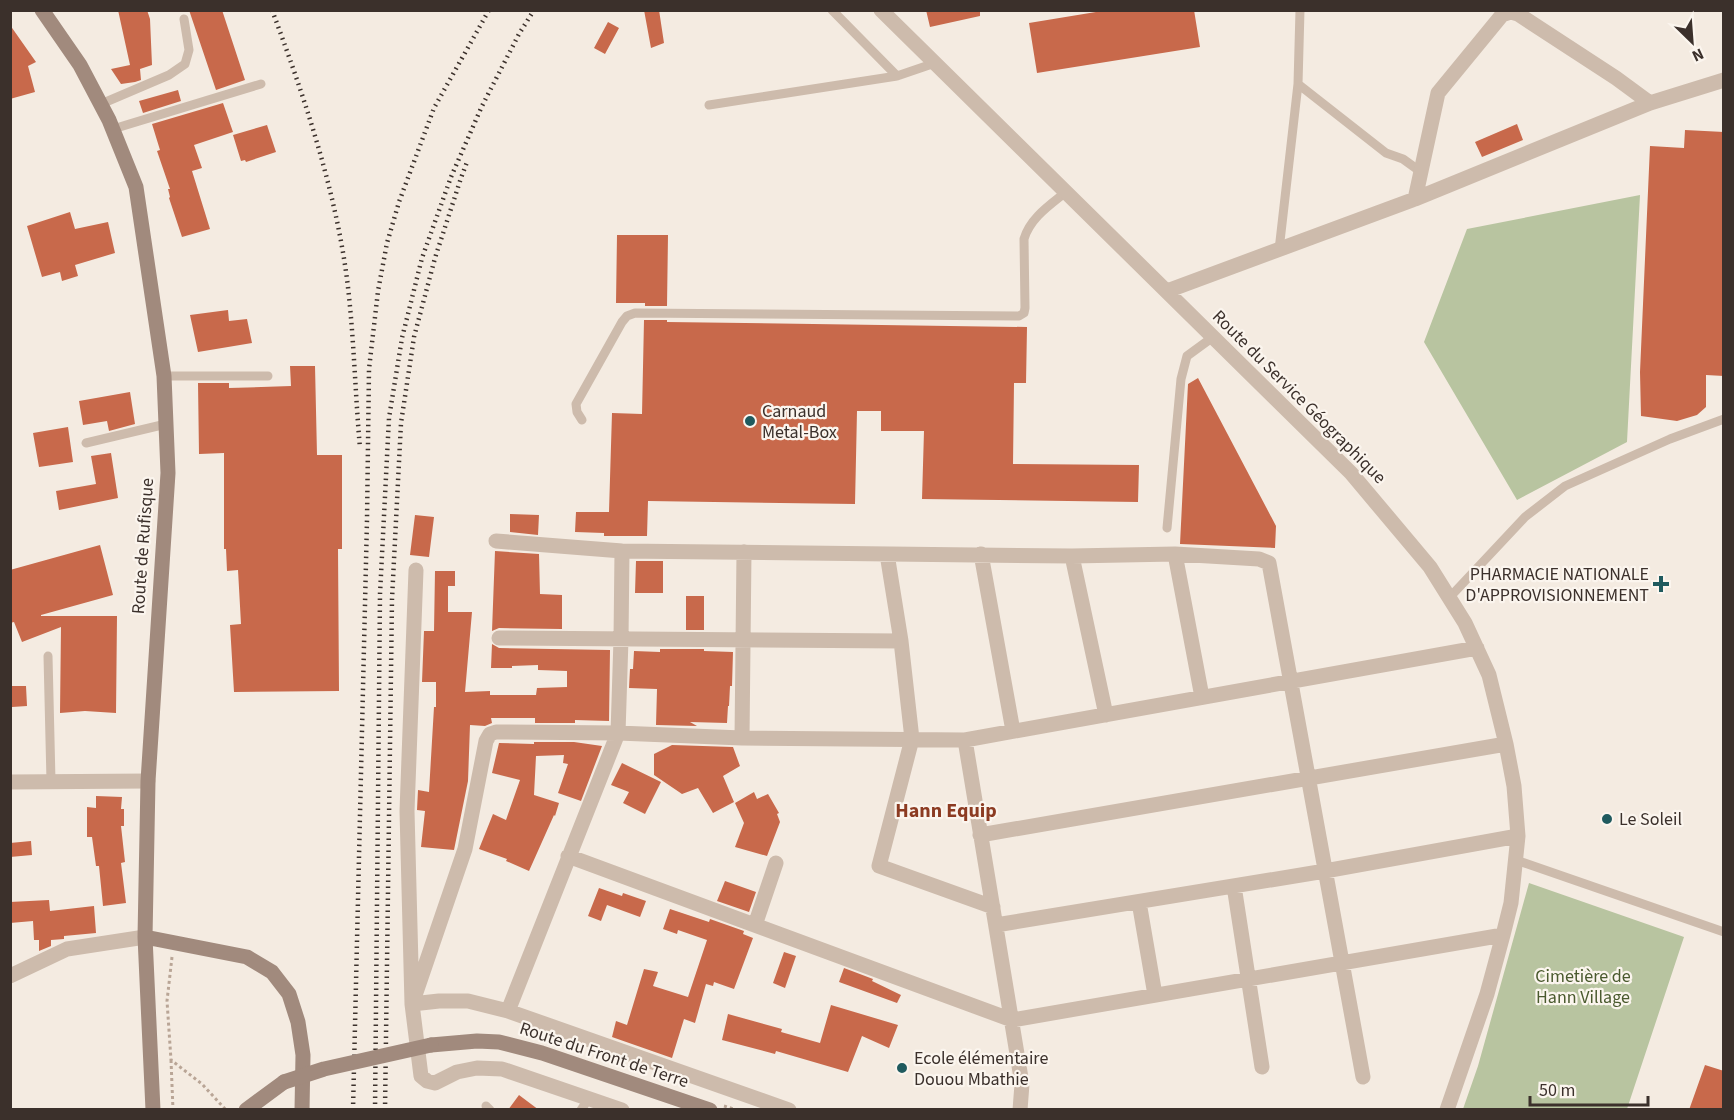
<svg xmlns="http://www.w3.org/2000/svg" width="1734" height="1120" viewBox="0 0 1734 1120" font-family="'Source Sans 3',sans-serif">
<rect width="100%" height="100%" fill="#f4ebe1"/>
<path fill="#b8c4a0" d="M1640,195L1627,442L1517,500L1424,342L1467,229Z
M1529,883L1684,937L1627,1109H1463L1478,1066Z"/>
<path fill="#c8694b" d="M118,10H147L150,19L152,65L140,69L141,80L135,82L121,84L111,69L130,65Z
M189,10H222L245,80L216,90Z
M644,10H659L664,43L651,48Z
M926,10H980V16L930,27Z
M1108,10H1194L1200,47L1037,73L1029,23Z
M608,22L619,28L605,54L594,48Z
M10,25L36,62L28,66L35,92L10,99Z
M178,90L181,101L143,113L139,101Z
M223,103L233,132L194,145L202,168L192,171L210,229L182,237L169,198L170,197L168,189H170L157,151L160,150L152,124Z
M1517,124L1523,140L1482,157L1475,142Z
M267,125L276,152L246,162L245,160L241,161L233,135Z
M1685,130L1724,132V376L1706,375V407L1697,415L1677,421L1641,416L1640,372L1650,146L1684,148Z
M70,212L75,229L108,222L115,253L75,265L78,276L62,281L60,272L42,277L27,226Z
M617,235H668L667,306H645V303H616Z
M228,310L229,321L247,319L252,343L198,352L190,315Z
M644,320H667V322L1027,327L1026,383H1014L1013,464L1139,465L1138,502L922,499L924,431H881V411H857L855,504L648,501L647,536H604V533L575,532L576,512H609L612,413L642,414Z
M290,366H315L317,455H342V549H338L339,691L234,692L230,625L241,624L238,570L227,571L226,549H224V453L199,454L198,383H229V388L291,386Z
M1198,378L1276,526L1275,548L1180,544L1188,384Z
M130,392L135,424L109,431L107,421L83,425L79,401Z
M68,427L73,462L39,467L33,433Z
M111,453L118,498L59,510L56,491L96,484L91,456Z
M510,514L539,515L538,535L510,532Z
M415,515L434,517L429,557L410,555Z
M100,545L113,595L41,615V616H117L116,713L85,711L60,713L61,627L22,642L14,622L10,623V570Z
M495,551L539,554L540,594L562,595V629L499,628L492,631Z
M636,561H663V593H635Z
M435,571H455V586H448V612H472L465,692L490,691V695H536L537,688L567,687V671L538,670V665L512,666V668H491L492,644L499,648L610,650L609,721L575,720V723H535V718H491L492,723L485,726L470,725L468,781L454,850L421,847L425,811L417,810L418,790L429,792L434,707H436V682H422L424,631H434Z
M686,596H704V630H686Z
M660,649H704V651L733,652L732,686H730L729,706H728L727,723L690,722L697,726L656,725L657,689L629,688L630,669H633L634,651L660,652Z
M11,686H26L27,706L12,707Z
M534,742H574L602,746L581,801L558,793L568,764L563,763L564,755L536,756L534,795L559,803L555,816L554,815L529,871L506,861L507,859L479,849L493,814L506,820L520,780L492,773L499,743L534,744Z
M672,745L733,747L740,766L723,776L734,802L713,813L698,788L682,794L654,775V754Z
M622,763L661,782L645,814L623,803L629,792L611,785Z
M754,792L757,799L768,794L779,813L777,814L780,822L767,856L735,847L744,823L735,803Z
M96,796L122,797L121,809H124V826H121L125,862L121,863L126,903L103,906L99,866H96L92,837H87V807L96,808Z
M31,841L32,855L10,857V843Z
M725,881L756,892L749,912L717,901Z
M599,888L622,896L623,893L646,901L640,917L607,905L601,921L588,916Z
M49,900L50,911L94,906L96,933L64,936V939L51,940V946L39,951V940H34L33,921L10,923V902Z
M670,909L709,922L710,919L744,931L743,934L753,938L734,989L714,982L713,986L706,984L695,1023L684,1019L672,1058L612,1037L616,1021L627,1025L644,969L658,972L653,986L688,997L707,940L678,930L677,934L663,929Z
M784,952L796,956L785,988L773,983Z
M844,968L873,979L872,981L901,995L897,1003L839,982Z
M831,1005L898,1025L889,1048L862,1036L848,1072L776,1051L775,1054L722,1040L728,1014L782,1029L781,1032L820,1043Z
M1705,1065L1724,1071V1110H1689Z
M519,1095L539,1110H508Z"/>
<g fill="none" stroke-linecap="round" stroke-linejoin="round">
<path stroke="#b9a596" stroke-width="3" stroke-dasharray="3 3" stroke-linecap="butt" d="M172,957L167,1001L171,1060L202,1084L226,1110
M171,1060L173,1110
M724,1106L737,1110"/>
<path stroke="#cdbbac" stroke-width="9" d="M832,10L897,76
M1298,84L1386,153L1403,159L1421,172
M101,104L169,75L185,64L189,50L184,19
M709,105L897,76L935,63
M113,129L261,84
M1279,250L1298,84L1300,10
M164,376H268
M582,420L577,412L576,404L622,322L627,316L635,313L1019,316L1024,313L1025,308L1024,239C1030,218 1050,205 1066,192
M86,443L166,424
M1167,528L1181,379L1187,356L1213,337
M1450,597L1525,517L1565,486L1670,439L1724,419
M48,656L51,781
M1516,860L1724,932
M486,1106L490,1110
M581,1110L589,1098"/>
<path stroke="#cdbbac" stroke-width="15" d="M881,10L1351,473L1430,567L1465,623L1489,675L1506,744L1514,786L1518,836L1511,903L1503,935L1487,994L1447,1110
M1415,199L1438,93L1502,15L1511,12L1518,14L1616,78L1650,103
M1167,291L1415,199L1650,103L1724,80
M496,541L622,551L1072,556L1175,554L1259,559L1269,563L1363,1077
M887,554L901,641
M981,554L1013,731
M1175,554L1202,697
M1072,556L1106,715
M416,570L407,811L412,1004L421,1076L427,1081L435,1083L457,1072L477,1068L502,1069L622,1110
M499,638L901,641L912,739L879,866L993,907
M742,738L744,552
M965,740L1022,1084L1020,1110
M10,782L148,781
M980,835L1506,744
M568,856L1012,1020L1503,935
M1234,886L1262,1067
M1139,902L1155,995
M755,925L776,863
M996,925L1325,871L1518,836
M10,976L67,949L145,937
M412,1004L465,849L486,741L490,734L496,732L618,733L742,738L965,740L1477,648
M412,1004L439,1001H468L508,1011L789,1110
M508,1011L618,733L621,639L622,551"/>
<path stroke="#a18a7d" stroke-width="15" d="M42,10L80,65L109,120L136,187L164,376L168,473L148,781L145,937L153,1110
M145,937L247,957L272,972L289,994L298,1022L303,1055L302,1110
M431,1045L477,1041L499,1042L542,1053L710,1110
M246,1110L284,1082"/>
<path stroke="#3b302b" stroke-width="4.5" stroke-dasharray="1.5 4.5" stroke-linecap="butt" d="M272,10C304,96 335,188 347,279C354,335 355,392 360,448
M353,1110L367,520L369,369L378,291L387,243L399,202L434,108L489,10
M375,1110L380,594L389,418L402,338L422,258L451,177L482,106L519,34L534,10
M385,1110L392,599L401,423L414,337L435,258L461,178L467,162"/>
<path stroke="#a18a7d" stroke-width="15" d="M284,1082L324,1069L431,1045"/>
</g>
<g fill="#1f5a5e" stroke="#fbf5ee" stroke-width="2">
<circle cx="750" cy="421" r="6"/>
<path d="M1658 575h6v6h6v6h-6v6h-6v-6h-6v-6h6z"/>
<circle cx="1607" cy="819" r="6"/>
<circle cx="902" cy="1068" r="6"/>
</g>
<g text-anchor="middle" dominant-baseline="central" stroke-width="4.5" stroke-linejoin="round" paint-order="stroke">
<g font-size="18" fill="#3b302b" stroke="#fbf5ee">
<text transform="translate(1299 397) rotate(45)">Route du Service Géographique</text>
<text transform="translate(143 546) rotate(-86)">Route de Rufisque</text>
<text transform="translate(604 1055) rotate(18)">Route du Front de Terre</text>
</g>
<g font-size="18" fill="#3b302b" stroke="#fbf5ee" text-anchor="start">
<text x="762" y="411">Carnaud<tspan x="762" dy="21">Metal-Box</tspan></text>
<text x="1649" y="574" text-anchor="end">PHARMACIE NATIONALE<tspan x="1649" dy="21">D'APPROVISIONNEMENT</tspan></text>
<text x="1619" y="819">Le Soleil</text>
<text x="914" y="1058">Ecole élémentaire<tspan x="914" dy="21">Douou Mbathie</tspan></text>
</g>
<g font-size="18" fill="#4a5a2e" stroke="#fbf5ee">
<text x="1583" y="976">Cimetière de<tspan x="1583" dy="21">Hann Village</tspan></text>
</g>
<g font-size="20" font-weight="bold" fill="#8c3b22" stroke="#fbf5ee">
<text x="946" y="811">Hann Equip</text>
</g>
</g>
<rect width="1734" height="1120" fill="none" stroke="#3b302b" stroke-width="24"/>
<g transform="translate(1692 42) rotate(155)" stroke="#fbf5ee" stroke-width="4.5" paint-order="stroke">
<path d="M0-4.5L10 22L0 15L-10 22Z" fill="#3b302b"/>
<text y="-9" font-size="16" font-weight="bold" text-anchor="middle" fill="#3b302b">N</text>
</g>
<path d="M1530 1096v9h118v-9" fill="none" stroke="#3b302b" stroke-width="3"/>
<text x="1539" y="1096" font-size="18" fill="#3b302b" stroke="#fbf5ee" stroke-width="4.5" paint-order="stroke">50 m</text>
</svg>
